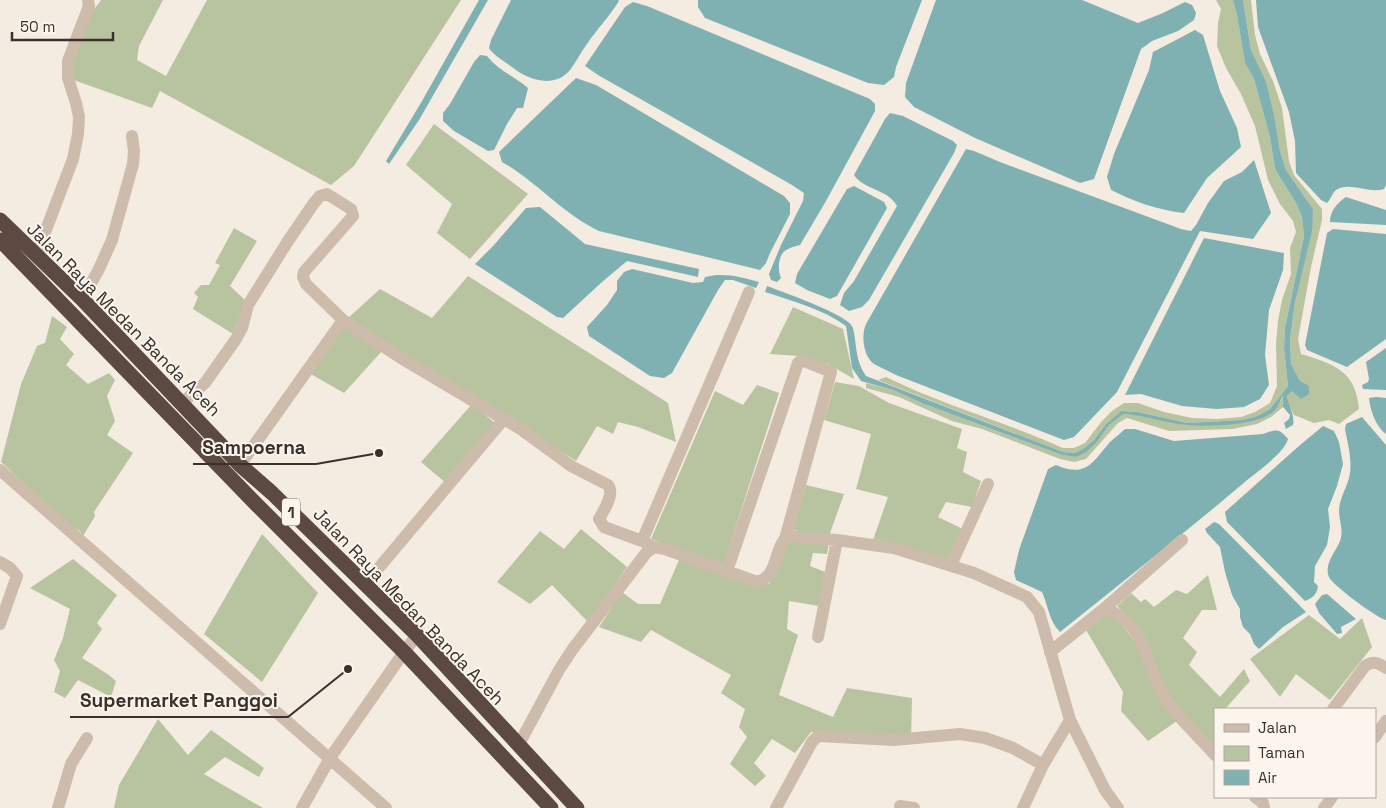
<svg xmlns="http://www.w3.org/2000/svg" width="1386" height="808" viewBox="0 0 1386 808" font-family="'Space Grotesk',sans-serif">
<rect width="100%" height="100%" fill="#f4ebe1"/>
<path fill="#b8c4a0" d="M101,0H163L139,46L137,60L166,76L207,0H461L354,166L331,185L160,91L152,108L68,78L81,27Z
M1216,0H1233L1237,15L1245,63L1254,79L1270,137L1275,169L1296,203L1302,217L1304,236L1285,328L1284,349L1288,386L1270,409L1255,417L1241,420L1187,423L1138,412L1121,411L1106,424L1094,440L1083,449L1075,453L1063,452L878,380L886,377C943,405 1005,422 1063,448H1074L1085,443L1102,421L1112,411L1124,403H1138L1164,412L1192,418L1217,419L1241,417L1255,412L1270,403L1277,386L1276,343L1278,321L1282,300L1291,274L1290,248L1296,232L1293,221L1280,204L1268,180L1255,126L1241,94L1226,68L1217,46L1218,23L1221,9Z
M1243,0H1251L1255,35L1260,54L1273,81L1282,108L1289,161L1294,175L1322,209V220L1311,267L1298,339L1301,354C1334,364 1356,371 1359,409L1339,424L1329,420L1314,423L1294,415L1289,405L1287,396L1300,381L1291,364L1290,339L1295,302L1313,209L1286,170L1280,151L1266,81L1251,50Z
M434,124L528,194L470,259L437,233L452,204L406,165Z
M234,228L257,241L230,286L246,301L233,334L193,309L198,297L194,293L201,285H209L220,265L215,263Z
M468,276L668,403L676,442L638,427L618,422L613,434L597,426L576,461L347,319L380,289L432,318Z
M793,307L843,329L854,379L828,364L798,356L770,354Z
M52,316L67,327L60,339L74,354L66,365L88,384L109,373L115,380L107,396L115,421L107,435L133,453L94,512L95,516L83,536L80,531L64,521L1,462L21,384L37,346L45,343Z
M344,325L382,351L344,393L309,373Z
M835,382L859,386L889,403L962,429L957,448L967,452L963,472L981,481L972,507L946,502L938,517L963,529L949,560L873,540L888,497L856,489L871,434L824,420Z
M866,383L893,390L924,404L1062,455L1076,457L1097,442L1109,425L1122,414L1137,415L1187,425L1241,423L1276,409L1284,395L1283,407L1271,417L1257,424L1233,429L1169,431L1127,418L1118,423L1086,459L1074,462L1060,459L982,429L952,421L899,397L866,388Z
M757,385L779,393L723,566L651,539L715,391L743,405Z
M472,404L495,423L446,483L421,462Z
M806,485L844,494L829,536L793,530Z
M581,529L627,567L588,622L552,585L530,604L497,582L540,531L564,549Z
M262,534L318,593L262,682L204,634Z
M789,541L829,542L827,554L813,553L810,566L825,572L819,606L789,601L787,629L798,635L779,695L833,717L847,688L912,698L911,739L811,732L795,753L772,739L754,763L766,776L755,786L730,764L747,737L739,727L745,709L721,693L731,675L651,630L641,642L599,627L622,592L638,604H660L679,560L708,570L769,584Z
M73,559L117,595L97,623L102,629L82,658L109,675L116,681L111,697L78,680L65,698L54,692L60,671L54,660L63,638L70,609L30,588Z
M1208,575L1217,610H1202L1183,638L1197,652L1189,665L1220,697L1244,669L1250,681L1225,709H1215V746L1213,749L1170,697L1136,625L1117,606L1131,593L1141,602L1145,599L1154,607L1176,590L1187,594Z
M1105,612L1121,624L1138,645L1177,721L1148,741L1121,711L1123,692L1086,630Z
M1309,615L1340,639L1362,618L1372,647L1330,700L1296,674L1280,697L1250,659Z
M158,719L188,755L211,730L264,768L259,777L225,757L204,774L263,808H114L119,785Z"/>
<path fill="#7fb0b2" d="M479,0H488L419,120L389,164L386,161L422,101Z
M511,0H618L619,1C609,17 597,29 587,44C581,52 576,62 570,70C554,89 528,80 512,67C504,61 494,56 489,48L491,40Z
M698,0H922L896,67L894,77L884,85L868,83L705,18L698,7Z
M936,0H1082L1138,23L1163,13L1185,2L1192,5L1196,13L1194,20L1178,31L1152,41L1141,49L1094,179L1080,183L975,138L914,107L905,97L906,83Z
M1233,0H1243L1251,50L1266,81L1274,116L1280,151L1286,170L1313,209L1312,231L1295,302L1290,339L1291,364L1300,381L1309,386V394L1301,399L1292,391L1287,396C1289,407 1295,415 1293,425L1286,429L1284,423L1289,419L1290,415L1283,407V396C1280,400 1279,406 1276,409C1263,426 1207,427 1187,425C1165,423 1144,415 1123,414L1109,425L1097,442L1086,452L1076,457L1062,455L924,404L893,390L861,381L852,368L846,326C823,309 792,301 765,292L767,286C782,292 850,315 853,328C857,345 855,361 866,376L1063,452L1075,453L1083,449L1094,440L1106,424L1121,411L1138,412L1187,423L1241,420L1255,417L1270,409L1288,386L1284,349L1285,328L1304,236L1302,217L1296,203L1275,169L1270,137L1254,79L1245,63L1237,15Z
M1256,0H1386V185L1384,189C1369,194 1349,181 1336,190C1332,193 1331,199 1327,203L1321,200L1296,173L1295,141L1289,112L1258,27Z
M633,2L647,6L870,99L875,104V111L826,201L800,245C796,246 791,247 788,249C778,253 777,269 781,278L777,282L771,280L769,274L781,245L803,201L804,193L792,185L598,75L585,66L625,7Z
M1195,30L1203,35L1220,91L1237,128L1241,147L1207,178L1184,213C1158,210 1135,202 1111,190L1107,177L1114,154L1149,70L1153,52Z
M480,55L487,56C500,72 513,75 528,88L523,108H517L507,124L494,150L488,151L454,131L443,121V113L450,104L474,62Z
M576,78L596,85L784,196L790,203V214L770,253L766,263L760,270L748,267L599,231C563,214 537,182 502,162L499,152Z
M890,113L903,116L953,141L957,145L954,153L869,300L862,307L849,311L840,305L844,293L854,281L897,206C888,189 864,190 854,175L885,119Z
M966,149L974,151L1000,162L1181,229L1191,231L1196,225L1208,203L1224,181L1242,172L1254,160L1271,213L1253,239L1200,231L1117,392L1074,437L1064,440L896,375C889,371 881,368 874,364C863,356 861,335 866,324Z
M854,186L884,202L887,208L837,296L830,299L807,290L795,283L797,274L847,189Z
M1346,197L1386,210V225L1330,222C1330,211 1337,203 1346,197Z
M540,207L585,244L699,269L698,277L627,261L602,282L563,318L557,317L475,264L494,245L526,208Z
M1333,229L1386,234V339L1347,367L1307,350L1305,345L1327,233Z
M1204,238L1284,253L1283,270L1269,310L1265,355L1269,385L1260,399L1244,407L1217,409L1182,406L1141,394L1125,395Z
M632,269L693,283L703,282L705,277C723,272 742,277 759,282L756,288L733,280H725L718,290L672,373L664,378L650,376L589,336L587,327L607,305L617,290V281L624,272Z
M1386,348V390L1363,389L1362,385L1368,382L1369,379L1366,362Z
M1376,397L1386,398V434C1376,427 1370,410 1369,398Z
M1362,417L1386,445V620C1377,618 1332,585 1329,577C1323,563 1338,550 1341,538C1343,528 1339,520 1339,511C1339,500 1346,489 1349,478C1353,462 1348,445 1345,429L1346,424Z
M1323,426L1334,431L1339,442L1343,464L1337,486L1328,509L1330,527L1327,545L1315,566L1314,582L1318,586C1317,594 1313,598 1305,601L1227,522L1225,512L1299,446Z
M1125,429H1135L1174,441L1263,434C1276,430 1278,427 1288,439C1285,452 1257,472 1246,481C1185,533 1122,582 1060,632C1049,621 1048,605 1042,592L1016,580L1014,572L1019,550L1048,469L1056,465C1086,478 1092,463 1110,442C1114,438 1120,434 1125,429Z
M1214,522L1219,524L1306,612L1283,627L1259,649L1254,644L1250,634L1243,627L1240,617V609L1232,595L1225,572L1220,547L1207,533L1205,529Z
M1327,594L1356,619L1341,627L1342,633L1337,634L1319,613L1315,604L1322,595Z"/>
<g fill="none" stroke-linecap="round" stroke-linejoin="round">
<path stroke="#cdbbac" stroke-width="12" d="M36,256L73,159L78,134L79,117L76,103L68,78V61L89,6L88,0
M82,299L98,271L112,240L133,164L134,151L132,136
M182,403L205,383L236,339L242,328L248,305L288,241L314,203L320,196L327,194L351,209L353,216L304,272L303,277L306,284L343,320L401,358L519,428L571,466L608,485C615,494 604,510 599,519L604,527L642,541L654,547
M240,465L343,320
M0,470L386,808
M642,541L749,292
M0,562L10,568L17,576L0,624
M951,565L988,484
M727,571L798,363L800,361H804L831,372L785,539
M366,583L504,419
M1105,608L1182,540
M818,637L837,540
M1050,652L1105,608C1149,628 1142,658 1163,694C1175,715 1198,736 1215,755
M1333,709L1365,666C1374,660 1378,663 1386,668
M1375,737L1386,721
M518,746L559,670L572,650L646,553L654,547L665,549L757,582C779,577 773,548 788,536L837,540L894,548L974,573L1027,597L1039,612L1070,720L1105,790L1118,808
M1255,797L1263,803L1264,808
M900,806L914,808
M58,808L71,764L87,738
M302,808L330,758L404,652L417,635
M776,808L812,742L818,736L894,740L960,734L985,738L1013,748L1043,765
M1023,808L1043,765L1070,720
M1324,808L1332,797"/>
<path stroke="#5c4a42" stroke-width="15" d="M0,220L82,299L240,465L272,493L417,635L577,808
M0,240L257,505L404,652L551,808"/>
</g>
<g text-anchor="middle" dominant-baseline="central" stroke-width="4" stroke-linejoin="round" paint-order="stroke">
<rect fill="#fbf5ee" stroke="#756b66" stroke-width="1" x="282" y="498.5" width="18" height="27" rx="4"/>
<g font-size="16" font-weight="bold" fill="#3b302b">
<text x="291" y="512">1</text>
</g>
<g font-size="18" fill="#3b302b" stroke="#fbf5ee">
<text transform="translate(124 319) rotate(45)">Jalan Raya Medan Banda Aceh</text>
<text transform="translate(409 606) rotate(46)">Jalan Raya Medan Banda Aceh</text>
</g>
</g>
<path fill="none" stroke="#3b302b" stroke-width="2" d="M379 453L316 464H193M348 669L288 717H70"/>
<g fill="#3b302b" stroke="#fbf5ee" stroke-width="2">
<circle cx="379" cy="453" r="5"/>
<circle cx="348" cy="669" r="5"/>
</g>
<g font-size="19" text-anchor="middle" font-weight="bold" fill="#3b302b" stroke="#fbf5ee" stroke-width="4" stroke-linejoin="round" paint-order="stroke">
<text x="254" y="454">Sampoerna</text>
<text x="179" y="707">Supermarket Panggoi</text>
</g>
<rect x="1214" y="708" width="162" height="90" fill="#fbf5ee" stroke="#aea6a0"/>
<rect x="1224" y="724" width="25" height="8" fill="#cdbbac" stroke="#aea6a0"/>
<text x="1258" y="733" font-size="15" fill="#3b302b">Jalan</text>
<rect x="1224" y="746" width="25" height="15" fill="#b8c4a0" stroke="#aea6a0"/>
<text x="1258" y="758" font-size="15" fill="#3b302b">Taman</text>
<rect x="1224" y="770" width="25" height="15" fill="#7fb0b2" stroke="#aea6a0"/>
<text x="1258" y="783" font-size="15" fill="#3b302b">Air</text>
<path d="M12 32v8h101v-8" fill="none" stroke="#3b302b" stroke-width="2.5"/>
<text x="20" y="32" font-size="15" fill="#3b302b" stroke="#fbf5ee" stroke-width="4" paint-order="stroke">50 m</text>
</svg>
